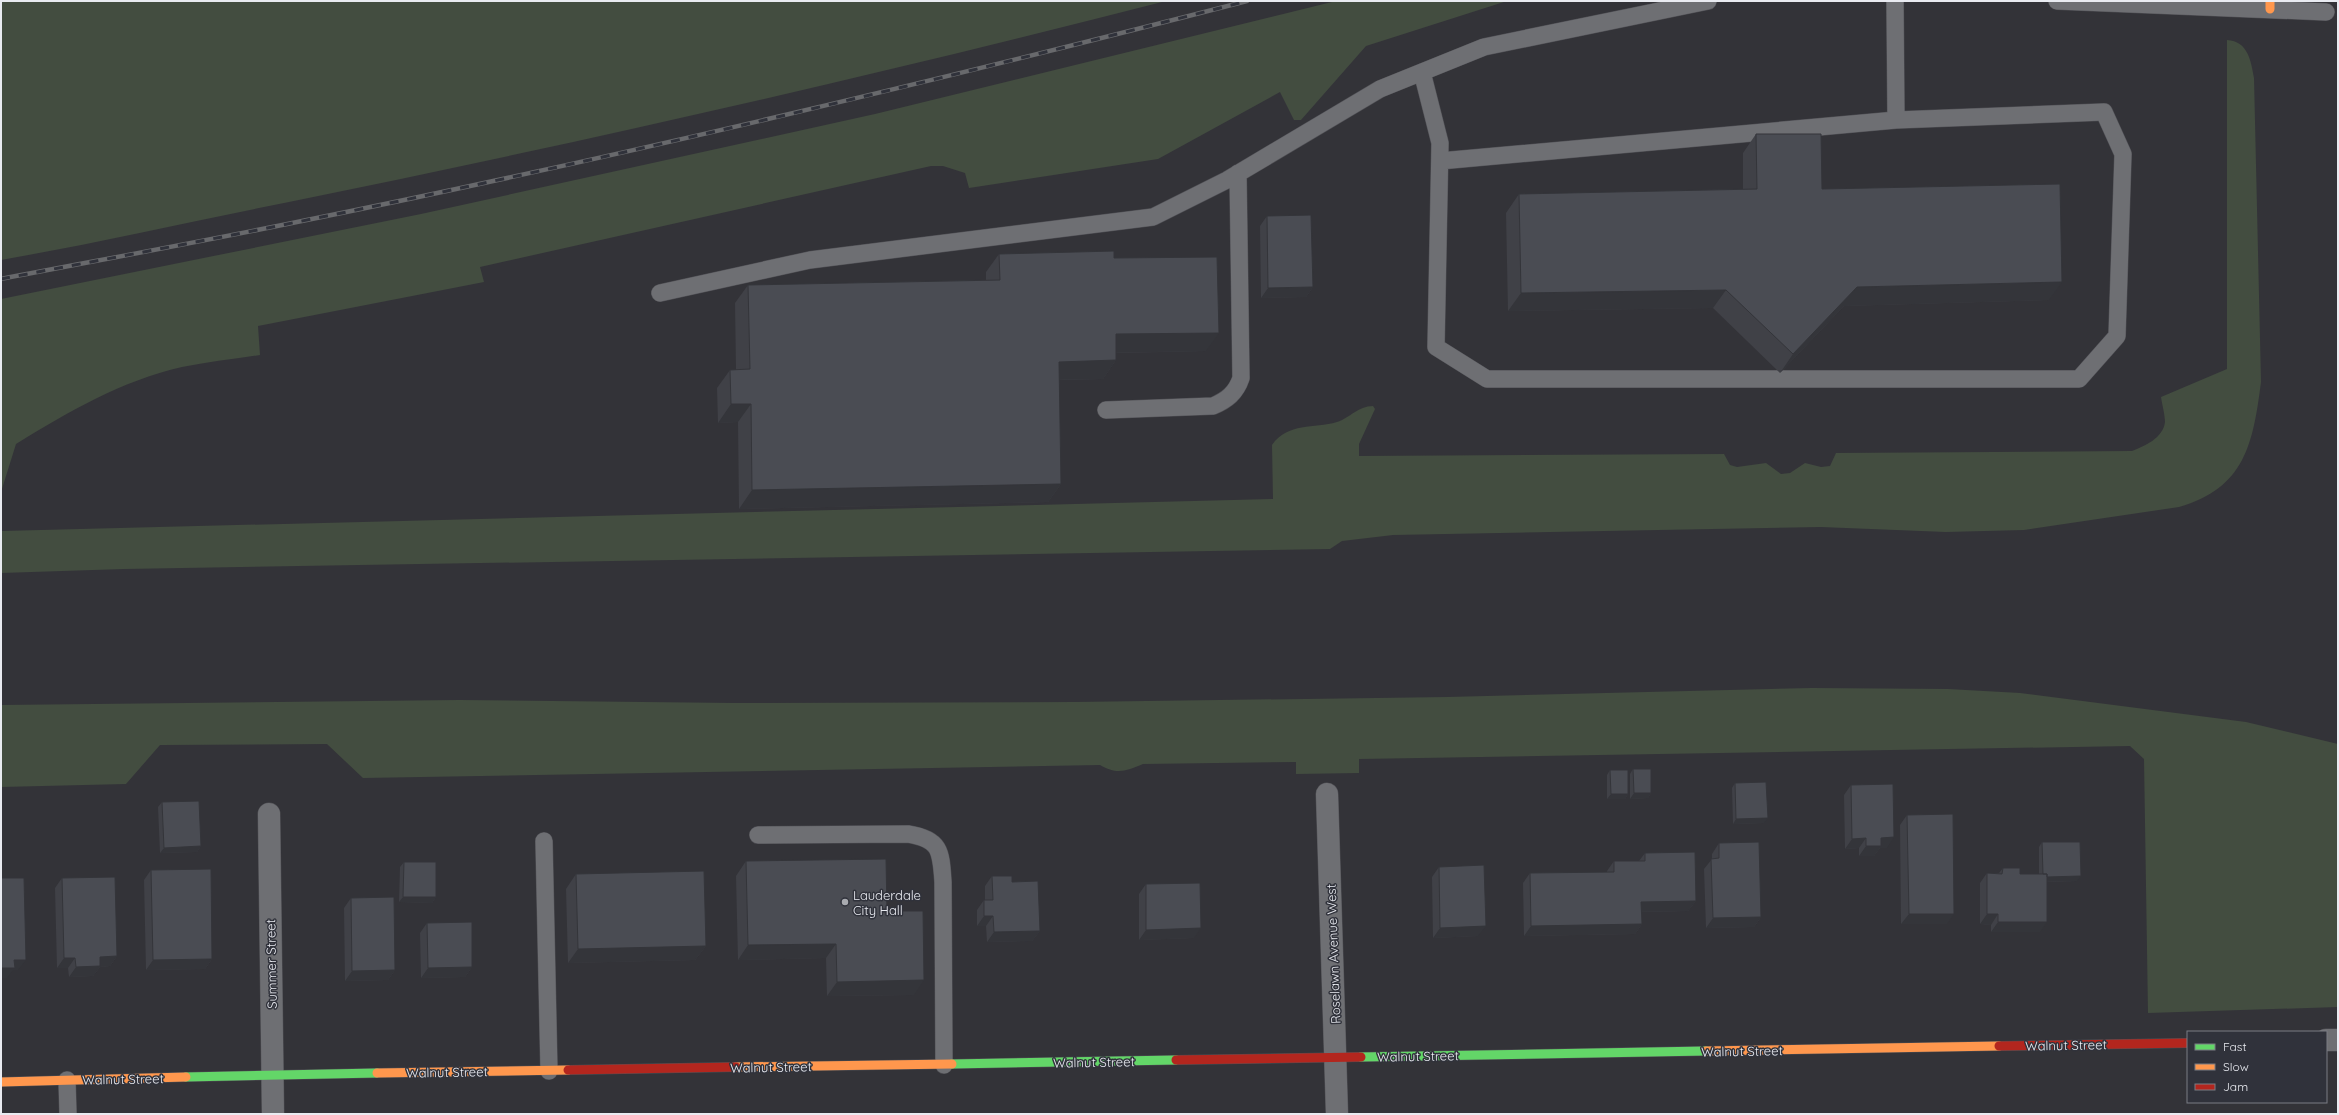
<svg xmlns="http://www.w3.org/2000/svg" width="2339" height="1115" viewBox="0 0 2339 1115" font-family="Quicksand,sans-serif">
<rect width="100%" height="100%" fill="#333338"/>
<path fill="#434d40" d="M1,1H1166C875,76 583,142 289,202C193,221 97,243 1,260Z
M1336,1H1507L1366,46L1301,120H1294L1280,92L1158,159L969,188L965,173L943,166H931L480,267L484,282L258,326L260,355C234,359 207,362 182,367C121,381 68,412 16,444L1,492V299L421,214L875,114Z
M2227,40C2248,41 2251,61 2254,78L2261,382C2253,444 2245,488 2179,507L2024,530L1946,532L1821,527L1393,535L1342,541L1330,549L124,569L1,573V526L2,531L1273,499L1272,445C1288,422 1314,429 1337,422C1350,418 1358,406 1373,406L1375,409L1359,444V456L1724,454L1730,465L1737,467L1766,463L1781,474L1790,473L1805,463L1821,467L1830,466L1836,453L2132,451C2145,446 2163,438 2165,422C2165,415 2162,404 2161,397L2227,369Z
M1812,688L1948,689L2020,693L2246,722L2338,744V1007L2148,1013L2144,759L2130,746L1359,759V773L1296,774V762L1143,764C1126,771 1117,775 1100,765L363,778L327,744L160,745L126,784L1,787V705L459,700L734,703L1075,702L1447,697Z"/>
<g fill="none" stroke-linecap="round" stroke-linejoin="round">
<defs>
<path id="lane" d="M1895,1L1896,120
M2057,1L2326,12
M1422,72L1440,143L1436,347L1487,379H2079L2117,336L2123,154L2104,112L1896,120L1440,161
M660,293L810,260L1153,217L1227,180L1380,89L1484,47L1708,1
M1106,410L1213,406C1227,400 1236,393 1241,378L1238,173
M758,835L908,834C941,839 941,852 943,882L944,1065
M544,841L549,1071
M67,1080L68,1114"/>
<path id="street" d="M1327,794L1337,1114
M269,814L273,1114
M2326,1040H2338"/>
<path id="fast" d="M1361,1057L1706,1051
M952,1064L1176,1060
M186,1077L377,1073"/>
<path id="slow" d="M2270,1V9
M1706,1051L1999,1046
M736,1067L952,1064
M377,1073L568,1070
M1,1082L186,1077"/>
<path id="jam" d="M1999,1046L2188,1043
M1176,1060L1361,1057
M568,1070L736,1067"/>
</defs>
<use href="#lane" stroke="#515156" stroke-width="18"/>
<use href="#street" stroke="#515156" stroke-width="23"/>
<use href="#fast" stroke="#515156" stroke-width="10"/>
<use href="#slow" stroke="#515156" stroke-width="10"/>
<use href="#jam" stroke="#515156" stroke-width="10"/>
<use href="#lane" stroke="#6e6f73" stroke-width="17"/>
<use href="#street" stroke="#6e6f73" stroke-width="22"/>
<use href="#fast" stroke="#63d668" stroke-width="9"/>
<use href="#slow" stroke="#ff974d" stroke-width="9"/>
<use href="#jam" stroke="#b3261e" stroke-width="9"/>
<defs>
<path id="rail" d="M1,279C100,260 199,242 297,222C616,158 932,82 1247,1"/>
</defs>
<use href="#rail" stroke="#68696c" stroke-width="4.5"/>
<use href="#rail" stroke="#30323b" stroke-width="3" stroke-dasharray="9" stroke-linecap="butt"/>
</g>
<path fill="#404147" d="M1756,134L1822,189L2049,300L1844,306L1780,373L1713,308L1508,311L1506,213L1519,194L1743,189V153Z
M1267,216L1313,287L1306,297L1261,298L1260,226Z
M999,254L1114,258L1206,351L1116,353V360L1103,379L1059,380L1061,484L1048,502L739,509L738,422L718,423L717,388L730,370H736L735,303L748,285L986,280V272Z
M1633,769L1651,793L1648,798L1630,799V774Z
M1610,770L1628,794L1625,799H1607V775Z
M1735,783L1764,823L1733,824L1732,788Z
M1851,785L1887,848H1880L1874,856H1859V848L1845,849L1844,795Z
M162,802L201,846L197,852L160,853L158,807Z
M1907,815L1947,924H1901L1900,825Z
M2042,842L2077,881L2047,882L2040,932H1991V925L1980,924V883L1987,873H1999L2003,868L2020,874H2039V847Z
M1719,843L1761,917L1754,927L1706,928L1704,869L1712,859V854Z
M1645,853L1696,901L1688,911L1642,912V924L1635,934L1524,936L1523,883L1530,873L1607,872V871L1614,861H1639Z
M746,861L887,911L914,995L827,996L826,958L738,960L736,876Z
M404,862L436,897L432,903L399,902L400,867Z
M1439,867L1478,936L1433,938L1432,877Z
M151,870L212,959L205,969L146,970L144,880Z
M576,874L706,946L695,960L568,963L566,889Z
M992,876L1012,882L1040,931L1032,941L987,942L986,926H977V910L984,900H985V886Z
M62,878L117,956L110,966L100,967L93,976L69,977L68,968H57L55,888Z
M1146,884L1194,938L1139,940V894Z
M351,898L395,970L388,980L345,981L344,908Z
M427,923L472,967L465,977L421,978L420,933Z"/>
<path fill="#34353a" d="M2062,282L2049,300L1844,306L1780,373L1793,354L1857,287Z
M1313,287L1306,297L1261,298L1268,288Z
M1726,290L1713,308L1508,311L1521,293Z
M1219,333L1206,351L1103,353L1116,334Z
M1116,360L1103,379L1046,380L1059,362Z
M731,404H751L738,422L718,423Z
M1061,484L1048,502L739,509L752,490Z
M1634,793H1651L1648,798L1630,799Z
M1611,794H1628L1625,799H1607Z
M1768,818L1764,823L1733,824L1736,819Z
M1894,837L1887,848H1880L1874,856H1859L1866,846L1881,838Z
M1866,838L1859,848L1845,849L1852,839Z
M201,846L197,852L160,853L164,848Z
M2081,876L2077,881L2039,882L2043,877Z
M403,897H436L432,903L399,902Z
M1696,901L1688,911L1634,912L1641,902Z
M1909,914H1954L1947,924H1901Z
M1987,914H1998L1991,925L1980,924Z
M984,916H993L986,926H977Z
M1761,917L1754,927L1706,928L1713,918Z
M1998,922H2047L2040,932H1991Z
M1642,924L1635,934L1524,936L1531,926Z
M1486,926L1478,936L1433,938L1440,928Z
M1201,928L1194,938L1139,940L1146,930Z
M1040,931L1032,941L987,942L994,932Z
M836,944L826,958L738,960L748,945Z
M706,946L695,960L568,963L578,949Z
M117,956L110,966L100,967L93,976L69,977L76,967L100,957Z
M64,958H75L68,968H57Z
M212,959L205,969L146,970L153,960Z
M14,960H26L18,970H13L7,978H1V968Z
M472,967L465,977L421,978L428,968Z
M395,970L388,980L345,981L352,971Z
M924,980L914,995L827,996L837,982Z"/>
<path fill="#4a4c53" stroke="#34353a" d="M1756,134H1821L1822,189L2060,184L2062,282L1857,287L1793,354L1726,290L1521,293L1519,194L1757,189Z
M1311,215L1313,287L1268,288L1267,216Z
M1114,251V258L1217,257L1219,333L1116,334V360L1059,362L1061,484L752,490L751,404H731L730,370L750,369L748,285L1000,280L999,254Z
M1633,769H1651V793H1634Z
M1610,770H1628V794H1611Z
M1766,782L1768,818L1736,819L1735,783Z
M1893,784L1894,837L1881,838V846H1866V838L1852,839L1851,785Z
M199,801L201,846L164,848L162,802Z
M1953,814L1954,914H1909L1907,815Z
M1759,842L1761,917L1713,918L1711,859L1719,858V843Z
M2042,842H2080L2081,876L2047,877V874H2043Z
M1695,852L1696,901L1641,902L1642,924L1531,926L1530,873L1614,872V861H1645V853Z
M886,859L887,911H923L924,980L837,982L836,944L748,945L746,861Z
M404,862H436V897H403Z
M1484,865L1486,926L1440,928L1439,867Z
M2003,868H2020V874H2047V922H1998V914H1987V873L2002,874Z
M211,869L212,959L153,960L151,870Z
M704,871L706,946L578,949L576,874Z
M992,876H1012V882L1038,881L1040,931L994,932L993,916H984V900H993Z
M115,877L117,956L100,957V966L76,967L75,958H64L62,878Z
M1,878H24L26,960H14L15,968H1Z
M1200,883L1201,928L1146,930V884Z
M394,897L395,970L352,971L351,898Z
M472,922V967L428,968L427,923Z
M2193,1113H2215V1114H2193Z"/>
<circle fill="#a9abb0" stroke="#30323b" stroke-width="1.5" cx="845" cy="902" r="4"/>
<g text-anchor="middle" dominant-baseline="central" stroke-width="3" stroke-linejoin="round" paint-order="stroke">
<g font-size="13" fill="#e9ebf1" stroke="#30323b" text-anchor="start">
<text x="853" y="895">Lauderdale<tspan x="853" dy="15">City Hall</tspan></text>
</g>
<g font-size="13" fill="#e9ebf1" stroke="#30323b">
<text transform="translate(1333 954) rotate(-92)">Roselawn Avenue West</text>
<text transform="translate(271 964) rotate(-91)">Summer Street</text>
<text transform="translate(2066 1045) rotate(-1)">Walnut Street</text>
<text transform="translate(1742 1051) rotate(-1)">Walnut Street</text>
<text transform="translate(1418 1056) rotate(-1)">Walnut Street</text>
<text transform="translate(1094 1062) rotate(-1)">Walnut Street</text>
<text transform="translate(771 1067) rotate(-1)">Walnut Street</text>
<text transform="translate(447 1072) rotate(-1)">Walnut Street</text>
<text transform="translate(123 1079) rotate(-1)">Walnut Street</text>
</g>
</g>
<rect width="2339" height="1115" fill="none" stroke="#e9ebf1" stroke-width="4"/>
<rect x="2187" y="1031" width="140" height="72" fill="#30323b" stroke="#7a7c84"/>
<rect x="2195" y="1044" width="20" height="6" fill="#63d668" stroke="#7a7c84"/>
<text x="2223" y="1051" font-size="12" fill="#e9ebf1">Fast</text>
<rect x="2195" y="1064" width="20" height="6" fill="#ff974d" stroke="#7a7c84"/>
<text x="2223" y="1071" font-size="12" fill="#e9ebf1">Slow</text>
<rect x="2195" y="1084" width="20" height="6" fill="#b3261e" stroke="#7a7c84"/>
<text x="2223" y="1091" font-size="12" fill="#e9ebf1">Jam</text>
</svg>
